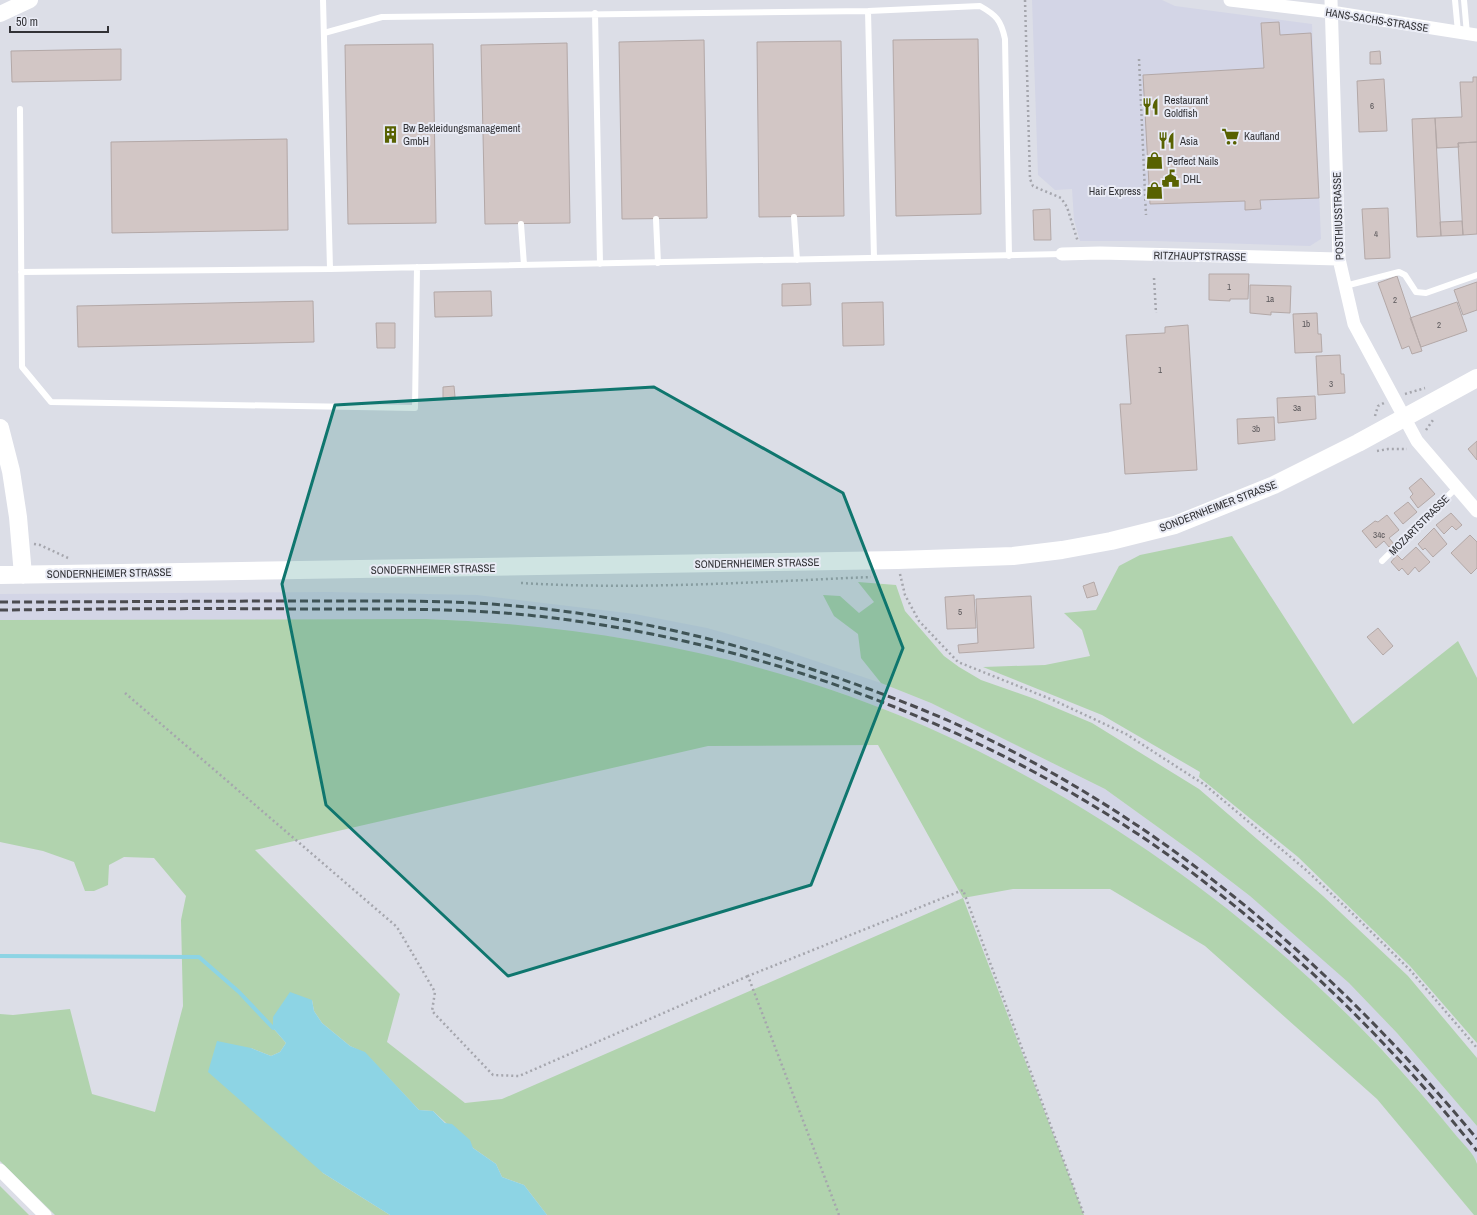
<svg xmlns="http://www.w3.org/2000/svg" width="1477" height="1215" viewBox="0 0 1477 1215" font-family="'Archivo Narrow',sans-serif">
<rect width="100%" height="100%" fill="#dcdee7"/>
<path fill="#d3d5e6" d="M1032,0H1162L1175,6L1312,24L1321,239L1310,246L1155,241H1080L1074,220L1072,189L1055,190L1038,175Z
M328,592L477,595L635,614L707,628L768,645L881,683L931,703L984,729L1105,789L1198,856L1250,896L1305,943L1349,983L1397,1033L1477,1126V1161L1425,1098L1385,1052L1331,998L1261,937L1178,872L1102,821L1017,772L960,743L901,716L841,693L764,670L621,638L490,622L426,619L0,620V594Z"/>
<path fill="#b1d3ae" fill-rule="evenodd" d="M1232,536L1353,724L1458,641L1477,678V1043L1410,966L1298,857L1199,777L1200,772L1102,715L983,667L1045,665L1090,656L1082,630L1064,613L1096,610L1119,566L1140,555Z
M858,582L896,585L905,611L944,656L959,667L981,680L1035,699L1092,723L1199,789L1323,896L1408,976L1477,1058V1126L1397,1033L1349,983L1250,896L1198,856L1105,789L931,703L881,683L861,658L858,634L834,616L823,595L840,596L859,613L874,602Z
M426,619C587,625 751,654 901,716C1068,785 1229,896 1356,1023C1391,1058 1423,1095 1454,1133C1461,1142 1475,1154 1477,1164C1477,1178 1477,1200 1477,1215H1474L1377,1099L1205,946L1110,889H1013L963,898L1084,1215H547L524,1185L502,1177L496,1164L473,1148L433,1111L419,1110L365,1053L350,1046L322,1023L314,1011L312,1000L273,1028L286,1043L280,1052L271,1056L251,1048L323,1173L390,1215H55L0,1161V1014L13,1015L70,1009L92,1094L155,1112L183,1006L181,920L186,896L154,858L124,857L109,865L108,885L94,891H85L74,862L43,851L0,842V620ZM878,745L963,898L502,1099L465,1103L387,1042L400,994L255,850L708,746Z
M0,1186L29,1215H0Z"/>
<path fill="#8dd4e4" d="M290,992L312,1000L314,1011L322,1023L350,1046L365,1052L419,1110L433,1111L445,1123L452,1124L470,1140L473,1148L496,1164L502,1177L524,1185L547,1215H390L323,1173L208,1072L217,1041L251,1048L271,1056L280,1052L286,1043L273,1028V1017Z"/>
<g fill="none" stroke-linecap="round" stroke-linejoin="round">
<path stroke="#8dd4e4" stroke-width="4" d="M0,956L199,957L239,992L273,1028"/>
</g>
<path fill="#d2c6c5" stroke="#b3a8a7" d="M1279,22L1280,35L1311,33L1319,198L1260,200L1261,209L1245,210V201L1150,204L1143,75L1264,68L1261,23Z
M978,39L981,214L896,216L893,40Z
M704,40L707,218L622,219L619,42Z
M841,41L844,216L759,217L757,42Z
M567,43L570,223L485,224L481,45Z
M433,44L436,223L348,224L345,45Z
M121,49V80L12,82L11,51Z
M1380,51L1381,64H1370V52Z
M1473,77H1477V142L1458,143L1459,147L1437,148L1435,118L1462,117L1460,82H1473Z
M1384,79L1387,131L1359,132L1357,81Z
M1435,118L1441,236L1417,237L1412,119Z
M287,139L288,230L112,233L111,142Z
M1477,142V234L1463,235L1458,143Z
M1388,208L1390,258L1365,259L1362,209Z
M1050,209L1051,240H1034L1033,210Z
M1462,221L1463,235L1441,236L1440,222Z
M1209,274H1249L1248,299H1230V301L1209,300Z
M1397,276L1422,351L1412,354L1409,346L1402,349L1378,283Z
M1477,282V310L1463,315L1454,290Z
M810,283L811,305L782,306V284Z
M1250,285L1291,286L1290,313L1271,312V315L1250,313Z
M491,291L492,316L435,317L434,292Z
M313,301L314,342L78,347L77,306Z
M883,302L884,345L843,346L842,303Z
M1457,302L1467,331L1421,347L1410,318Z
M1317,313L1318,334H1321L1322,352L1295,353L1293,314Z
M376,323H395V348H377Z
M1188,325L1197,470L1125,474L1120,404H1131L1126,335L1165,333V327Z
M1340,355L1341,374H1344L1345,393L1318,395L1316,356Z
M454,386L455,397L443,398V387Z
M1315,396L1316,419L1278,423L1277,398Z
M1274,417L1275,440L1238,444L1237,419Z
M1477,441V460L1468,449Z
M1421,478L1435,494L1418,508L1410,497L1413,494L1409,488Z
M1408,502L1417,512L1403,524L1394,513Z
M1451,513L1462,525L1456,530L1452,526L1444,534L1436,525Z
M1387,515L1399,530L1389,538L1394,544L1389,547L1384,541L1376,548L1362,531L1375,521L1378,522Z
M1434,528L1447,544L1433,557L1425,548L1423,550L1418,544Z
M1470,535L1477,542V568L1471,574L1451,553Z
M1416,547L1430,562L1419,572L1415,567L1408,575L1402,568L1399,571L1391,562L1397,555L1402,560Z
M1094,582L1098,595L1087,598L1083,586Z
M974,595L976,628L947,629L945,597Z
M1031,596L1034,648L959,653L958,645L978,643L976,599Z
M1378,628L1393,646L1383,655L1367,637Z"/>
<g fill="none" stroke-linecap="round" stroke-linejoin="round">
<path stroke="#a5a6ad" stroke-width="2.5" stroke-dasharray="2 3" stroke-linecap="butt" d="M1025,0L1030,179L1033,186L1061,198L1067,207L1078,242
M1139,59L1146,215
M1154,278L1156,313
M1405,394L1425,388
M1375,416L1378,406L1384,403
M1426,430L1433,420
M1377,451L1388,449H1407
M34,544L40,545L68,558
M900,574L905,595L919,621L958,662L1053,700L1126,734L1205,785L1306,870L1355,916L1410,970L1477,1048
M521,583C637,590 755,582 871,577
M125,693L397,927L435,992L432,1011L493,1075L519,1076L748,976
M839,1215L748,976L963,890L1084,1215"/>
<path stroke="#fff" stroke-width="6" d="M1455,0L1458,32
M1464,0L1467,34
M868,11L874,258
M595,13L600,264
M324,33L382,17L868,11L980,6C996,15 1001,20 1005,39L1009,256
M20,109L22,367L51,402L415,408L417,267
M794,217L797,260
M656,219L658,263
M521,224L524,265
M330,269L1062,254
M21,272L330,269L323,0
M1345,286L1399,272L1405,275L1416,292L1426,293L1477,275
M1382,561L1456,488"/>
<path stroke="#fff" stroke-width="13" d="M1230,0L1331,12L1477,35
M1331,0L1339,259L1354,324L1417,441L1477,511
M1062,254L1100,253L1339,259
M0,1170L45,1215"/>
<path stroke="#fff" stroke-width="16" d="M0,14L30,0"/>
<path stroke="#fff" stroke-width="18" d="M0,428L11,471L18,517L23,575
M0,575L898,560L1013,556L1062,550L1111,541L1175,525L1274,485L1358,443L1477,378"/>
<path stroke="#4b4b50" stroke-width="3" stroke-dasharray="8 4" stroke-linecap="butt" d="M0,602C105,602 209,601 314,601C378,601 441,600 504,605C608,613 713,636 811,669C884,693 957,721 1025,758C1201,852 1350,985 1477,1139
M0,610C99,609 199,608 298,609C367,609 436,608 505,613C749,633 1014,733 1207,884C1274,936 1338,994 1396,1057C1425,1087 1451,1119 1477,1151"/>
</g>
<path fill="#0f766e" fill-opacity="0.2" stroke="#0f766e" stroke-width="3" stroke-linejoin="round" d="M654,387L843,493L903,648L811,885L508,976L326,805L282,584L335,405Z"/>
<defs>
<symbol id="restaurant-bare" viewBox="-9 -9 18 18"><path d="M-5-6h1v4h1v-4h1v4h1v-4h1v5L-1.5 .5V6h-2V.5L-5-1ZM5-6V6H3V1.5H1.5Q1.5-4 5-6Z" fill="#586201" stroke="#e9ebf5" stroke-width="2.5" paint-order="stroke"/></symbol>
<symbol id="building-bare" viewBox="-9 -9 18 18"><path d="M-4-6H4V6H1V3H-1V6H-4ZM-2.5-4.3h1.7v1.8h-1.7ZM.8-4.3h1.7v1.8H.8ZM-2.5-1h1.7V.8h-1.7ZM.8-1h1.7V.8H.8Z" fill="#586201" stroke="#e9ebf5" stroke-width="2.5" paint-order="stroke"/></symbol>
<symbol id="supermarket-bare" viewBox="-9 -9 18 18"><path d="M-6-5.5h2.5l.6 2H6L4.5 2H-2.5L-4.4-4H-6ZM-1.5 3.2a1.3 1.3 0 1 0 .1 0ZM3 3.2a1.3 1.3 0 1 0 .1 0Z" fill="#586201" stroke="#e9ebf5" stroke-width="2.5" paint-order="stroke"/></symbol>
<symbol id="shop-bare" viewBox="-9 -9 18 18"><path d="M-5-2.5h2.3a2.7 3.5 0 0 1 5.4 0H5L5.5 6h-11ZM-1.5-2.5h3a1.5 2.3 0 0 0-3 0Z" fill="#586201" stroke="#e9ebf5" stroke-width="2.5" paint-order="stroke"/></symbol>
<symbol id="civic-bare" viewBox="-9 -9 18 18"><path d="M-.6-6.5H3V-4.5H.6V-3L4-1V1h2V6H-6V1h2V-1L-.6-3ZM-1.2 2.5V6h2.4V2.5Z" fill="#586201" stroke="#e9ebf5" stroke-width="2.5" paint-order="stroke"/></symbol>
</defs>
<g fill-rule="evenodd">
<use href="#restaurant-bare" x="1138" y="94" width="25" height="25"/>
<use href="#building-bare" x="378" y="122" width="25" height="25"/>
<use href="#supermarket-bare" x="1218" y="124" width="25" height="25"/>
<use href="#restaurant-bare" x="1154" y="128" width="25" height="25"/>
<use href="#shop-bare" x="1142" y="148" width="25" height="25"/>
<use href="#civic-bare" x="1158" y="166" width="25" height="25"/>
<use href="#shop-bare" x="1142" y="178" width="25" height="25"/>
</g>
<g text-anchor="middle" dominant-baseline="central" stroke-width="4" stroke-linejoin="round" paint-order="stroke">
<g font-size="9" fill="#5a575a">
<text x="1372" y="106">6</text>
<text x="1376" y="234">4</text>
<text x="1229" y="287">1</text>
<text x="1270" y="299">1a</text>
<text x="1395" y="300">2</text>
<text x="1306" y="324">1b</text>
<text x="1439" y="325">2</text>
<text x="1160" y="370">1</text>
<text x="1331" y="384">3</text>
<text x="1297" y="408">3a</text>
<text x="1256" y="429">3b</text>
<text x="1379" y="535">34c</text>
<text x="960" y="612">5</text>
</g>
<g font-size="11" fill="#323236" stroke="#e9ebf5">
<text transform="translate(1377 20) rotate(9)">HANS-SACHS-STRASSE</text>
<text transform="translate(1338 216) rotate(-92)">POSTHIUSSTRASSE</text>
<text transform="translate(1200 256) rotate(1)">RITZHAUPTSTRASSE</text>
<text transform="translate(1218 506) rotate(-21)">SONDERNHEIMER STRASSE</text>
<text transform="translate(1419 525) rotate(-45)">MOZARTSTRASSE</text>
<text transform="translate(757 563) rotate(-1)">SONDERNHEIMER STRASSE</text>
<text transform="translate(433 569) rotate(-1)">SONDERNHEIMER STRASSE</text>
<text transform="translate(109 573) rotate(-1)">SONDERNHEIMER STRASSE</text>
</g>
<g font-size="11" fill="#323236" stroke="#e9ebf5" text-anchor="start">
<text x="1164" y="100">Restaurant<tspan x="1164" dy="13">Goldfish</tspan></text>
<text x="403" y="128">Bw Bekleidungsmanagement<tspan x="403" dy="13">GmbH</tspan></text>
<text x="1244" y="136">Kaufland</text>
<text x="1180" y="141">Asia</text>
<text x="1167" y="161">Perfect Nails</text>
<text x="1183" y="179">DHL</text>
<text x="1141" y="191" text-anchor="end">Hair Express</text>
</g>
</g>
<path d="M10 26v6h98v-6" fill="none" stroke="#323236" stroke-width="2"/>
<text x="16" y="26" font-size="12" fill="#323236" stroke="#e9ebf5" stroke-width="3" paint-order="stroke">50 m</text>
</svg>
